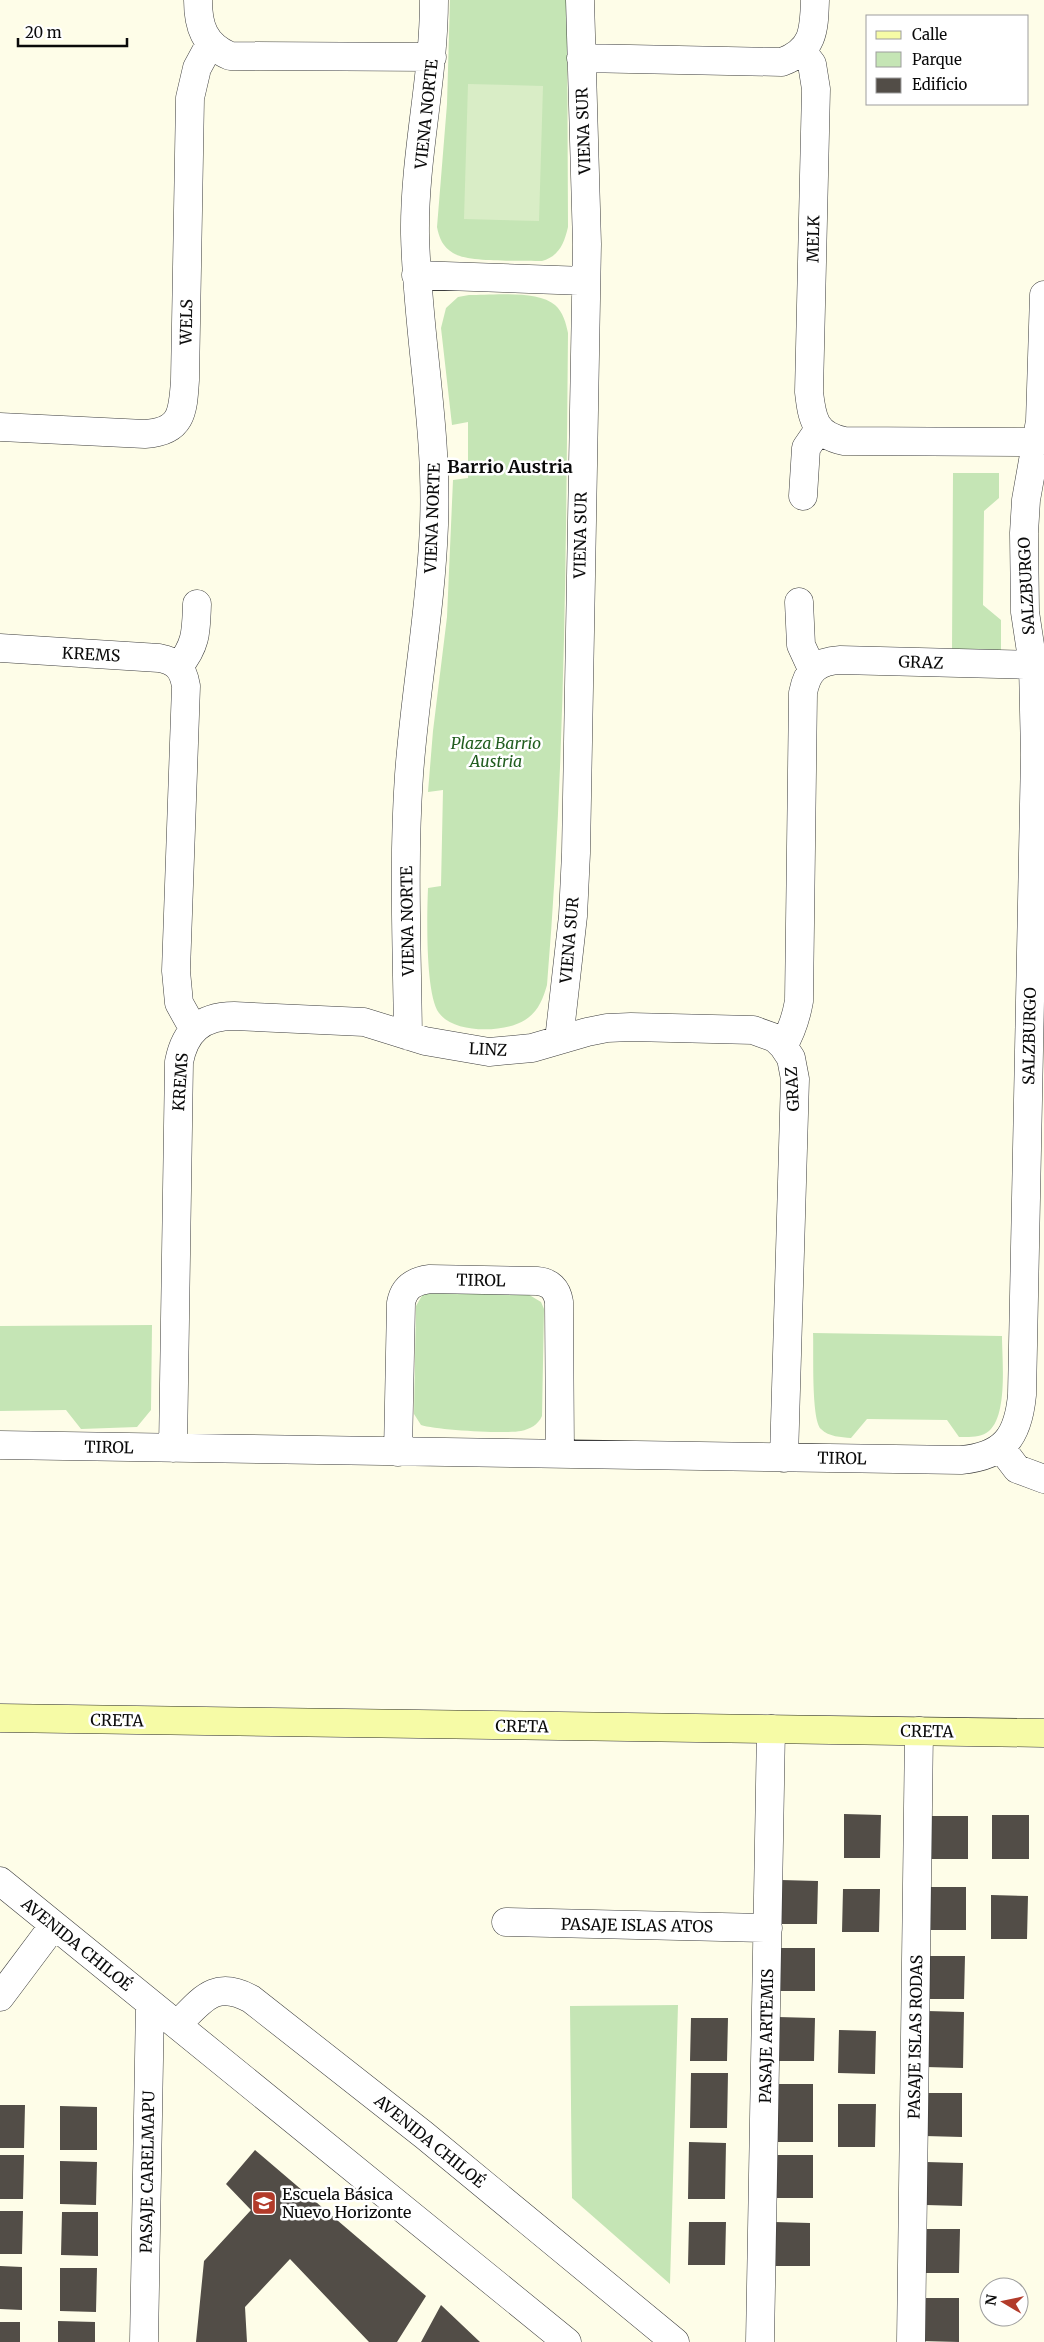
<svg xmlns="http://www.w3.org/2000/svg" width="1044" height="2342" viewBox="0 0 1044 2342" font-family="Merriweather,serif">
<rect width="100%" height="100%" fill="#fefde8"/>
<path fill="#c5e5b5" d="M450,0H567L568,227C564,244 559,256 542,261C521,260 468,263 453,253C443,247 439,238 437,227L447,104Z
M469,295C491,295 538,290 555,305C563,312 566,323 568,333C566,551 565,768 547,985C543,999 538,1012 525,1020C505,1033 454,1034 439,1013C425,994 427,913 428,888L441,886L443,790L428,792L433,731L447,617L453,480L468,478V422L452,425L441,328L446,308L458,297Z
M953,473H999V498L984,511L983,605L1001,620V652H952Z
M433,1291L526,1293L541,1302L544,1309L542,1416C538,1425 530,1429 521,1431C505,1434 436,1430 421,1425L414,1414L416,1306L423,1294Z
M152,1325L151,1410L137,1427L81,1429L66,1410L0,1411V1326Z
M813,1333L1002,1336C1002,1359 1008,1415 989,1431C981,1438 969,1437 959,1437L947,1420L867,1419L851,1438C841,1437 829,1437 821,1429C811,1419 814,1350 813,1333Z
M678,2005L670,2284L572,2198L570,2006Z"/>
<path fill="#d9edc6" d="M468,84L543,86L539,221L464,219Z"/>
<path fill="#524d47" d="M844,1814L881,1815L880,1858H844Z
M992,1815H1029V1859H992Z
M931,1816H968V1859H931Z
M781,1880L818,1881L817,1924H781Z
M930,1887H966V1930H929Z
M843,1889H880L879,1932H842Z
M991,1895L1028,1896L1027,1939H991Z
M779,1948H815V1991H778Z
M928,1956H965L964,1999H927Z
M927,2011L964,2012L963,2068L926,2067Z
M778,2017L815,2018L814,2061H777Z
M691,2018H728L727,2061H690Z
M839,2030L876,2031L875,2074L838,2073Z
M691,2073H728L727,2128H690Z
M777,2084H813V2142H776Z
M926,2093H962V2137L925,2136Z
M838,2104H876L875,2147H838Z
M0,2105H25L24,2148H0Z
M60,2106L97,2107V2150H60Z
M689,2142L726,2143L725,2199H688Z
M255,2150L426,2296L397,2342H369L290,2259L245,2307L247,2342H196L204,2261L251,2210L226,2184Z
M0,2155H24L23,2199H0Z
M777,2155H813V2198H776Z
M60,2161L97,2162L96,2205L60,2204Z
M926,2162L963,2163L962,2206L926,2205Z
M0,2211H23L22,2254H0Z
M62,2212H98V2256L61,2255Z
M689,2222H726L725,2265H688Z
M774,2222L810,2223V2266H773Z
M923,2229H960L959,2273H922Z
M0,2266L22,2267V2310L0,2309Z
M60,2268H97L96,2312L60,2311Z
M922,2298H959V2342L921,2341Z
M441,2305L480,2342H421Z
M58,2321L95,2322V2342H58Z
M0,2322H20V2342H0Z"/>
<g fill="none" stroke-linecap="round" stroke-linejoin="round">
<defs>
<path id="street" d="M198,0C198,26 204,45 230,56L432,57
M802,51L812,64L816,89L809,392C812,419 815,435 844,441L1037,442
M581,58L782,62C814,50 814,30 815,0
M416,275L586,281
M0,427L145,434C182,432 183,412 185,380L190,98L197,68L210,44
M803,496L806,448L819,429
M799,602L801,645L812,669
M0,648L159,658C176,661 183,668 186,686L176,971L179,1003L194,1030
M179,666C197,644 196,630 197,604
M408,1036C407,949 403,861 409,775C415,691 431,609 434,525C438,427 417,332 415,234C414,156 434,78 434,0
M559,1040L573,916L576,853L587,244L580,0
M783,1046C792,1031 796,1018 799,1001L803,693C807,671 817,661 840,660L1033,665
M0,1445L961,1460C1004,1456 1018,1437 1022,1395L1035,755L1033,665L1025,612L1024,533L1026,500L1040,421L1044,295
M173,1448L179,1062C185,1031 202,1016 234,1016L364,1022L425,1041L489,1052L532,1048L587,1032L607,1028L631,1027L753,1030L775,1038L783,1046L791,1058L795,1079L784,1458
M1001,1448L1017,1469L1044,1479
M398,1452L401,1303C404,1287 414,1281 430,1279L537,1281C550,1282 557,1289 559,1302L560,1454
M0,1881L567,2342
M506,1922L768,1928
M0,1997L54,1925
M177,2025C202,2000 215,1979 251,1999L424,2135L675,2342
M144,2342L150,2003
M760,2342L771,1729
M911,2342L919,1731"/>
<path id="secondary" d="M0,1718L1044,1733"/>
</defs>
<use href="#street" stroke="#3d3d3d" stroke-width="29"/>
<use href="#secondary" stroke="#2c2c2c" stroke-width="29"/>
<use href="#street" stroke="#fff" stroke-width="28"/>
<use href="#secondary" stroke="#f6fba6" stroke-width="28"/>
</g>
<defs>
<symbol id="school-square" viewBox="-11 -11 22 22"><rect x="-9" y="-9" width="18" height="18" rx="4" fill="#b23b2a" stroke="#fff"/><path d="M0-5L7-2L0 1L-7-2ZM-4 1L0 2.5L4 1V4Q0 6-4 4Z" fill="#fff"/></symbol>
</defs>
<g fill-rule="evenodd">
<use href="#school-square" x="250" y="2189" width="28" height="28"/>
</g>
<g text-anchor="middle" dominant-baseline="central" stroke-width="5" stroke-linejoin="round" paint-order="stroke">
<g font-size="16" fill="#0a0a0a" stroke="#fff">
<text transform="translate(426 114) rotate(-84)">VIENA NORTE</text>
<text transform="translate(583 131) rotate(-92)">VIENA SUR</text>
<text transform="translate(813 239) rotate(-89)">MELK</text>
<text transform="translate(186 322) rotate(-89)">WELS</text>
<text transform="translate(432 518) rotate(-88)">VIENA NORTE</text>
<text transform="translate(580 535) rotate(-89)">VIENA SUR</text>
<text transform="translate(1026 586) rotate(-93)">SALZBURGO</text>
<text transform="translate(91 654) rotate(3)">KREMS</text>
<text transform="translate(921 662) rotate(2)">GRAZ</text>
<text transform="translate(407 921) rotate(-91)">VIENA NORTE</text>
<text transform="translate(569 940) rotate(-85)">VIENA SUR</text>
<text transform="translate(1029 1036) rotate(-89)">SALZBURGO</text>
<text transform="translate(488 1049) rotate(3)">LINZ</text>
<text transform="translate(180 1082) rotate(-86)">KREMS</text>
<text transform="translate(792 1089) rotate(-93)">GRAZ</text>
<text transform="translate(481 1280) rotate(1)">TIROL</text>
<text transform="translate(109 1447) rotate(1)">TIROL</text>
<text transform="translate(842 1458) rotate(1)">TIROL</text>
<text transform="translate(117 1720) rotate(1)">CRETA</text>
<text transform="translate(522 1726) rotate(1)">CRETA</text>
<text transform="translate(927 1731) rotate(1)">CRETA</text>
<text transform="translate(637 1925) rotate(1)">PASAJE ISLAS ATOS</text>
<text transform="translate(77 1944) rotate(39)">AVENIDA CHILOÉ</text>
<text transform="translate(766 2036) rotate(-89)">PASAJE ARTEMIS</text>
<text transform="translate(915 2037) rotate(-89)">PASAJE ISLAS RODAS</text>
<text transform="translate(430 2141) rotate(39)">AVENIDA CHILOÉ</text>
<text transform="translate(147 2172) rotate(-89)">PASAJE CARELMAPU</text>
</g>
<g font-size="16" font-style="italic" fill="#215d1f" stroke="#fff">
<text x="496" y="743">Plaza Barrio<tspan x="496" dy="18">Austria</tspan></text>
</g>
<g font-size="16" fill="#0a0a0a" stroke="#fff" text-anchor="start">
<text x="282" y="2194">Escuela Básica<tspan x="282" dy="18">Nuevo Horizonte</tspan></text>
</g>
<g font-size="18" font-weight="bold" fill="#0a0a0a" stroke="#fff">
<text x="510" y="466">Barrio Austria</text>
</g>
</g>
<rect x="866" y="15" width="162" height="90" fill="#ffffff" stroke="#9d9d9d"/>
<rect x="876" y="31" width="25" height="8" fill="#f6fba6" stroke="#9d9d9d"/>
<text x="912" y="40" font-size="15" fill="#0a0a0a">Calle</text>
<rect x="876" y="52" width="25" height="15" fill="#c5e5b5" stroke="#9d9d9d"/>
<text x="912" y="65" font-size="15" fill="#0a0a0a">Parque</text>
<rect x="876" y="78" width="25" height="15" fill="#524d47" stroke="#9d9d9d"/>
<text x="912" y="90" font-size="15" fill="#0a0a0a">Edificio</text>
<g transform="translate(1004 2302) rotate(279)"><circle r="24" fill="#ffffff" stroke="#9d9d9d"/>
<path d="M0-4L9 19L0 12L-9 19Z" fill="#b23b2a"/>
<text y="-8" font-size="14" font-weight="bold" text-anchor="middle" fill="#0a0a0a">N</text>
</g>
<path d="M18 38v8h109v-8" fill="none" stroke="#0a0a0a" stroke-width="2.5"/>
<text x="25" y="38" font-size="15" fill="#0a0a0a" stroke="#ffffff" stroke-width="4" paint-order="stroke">20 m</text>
</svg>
